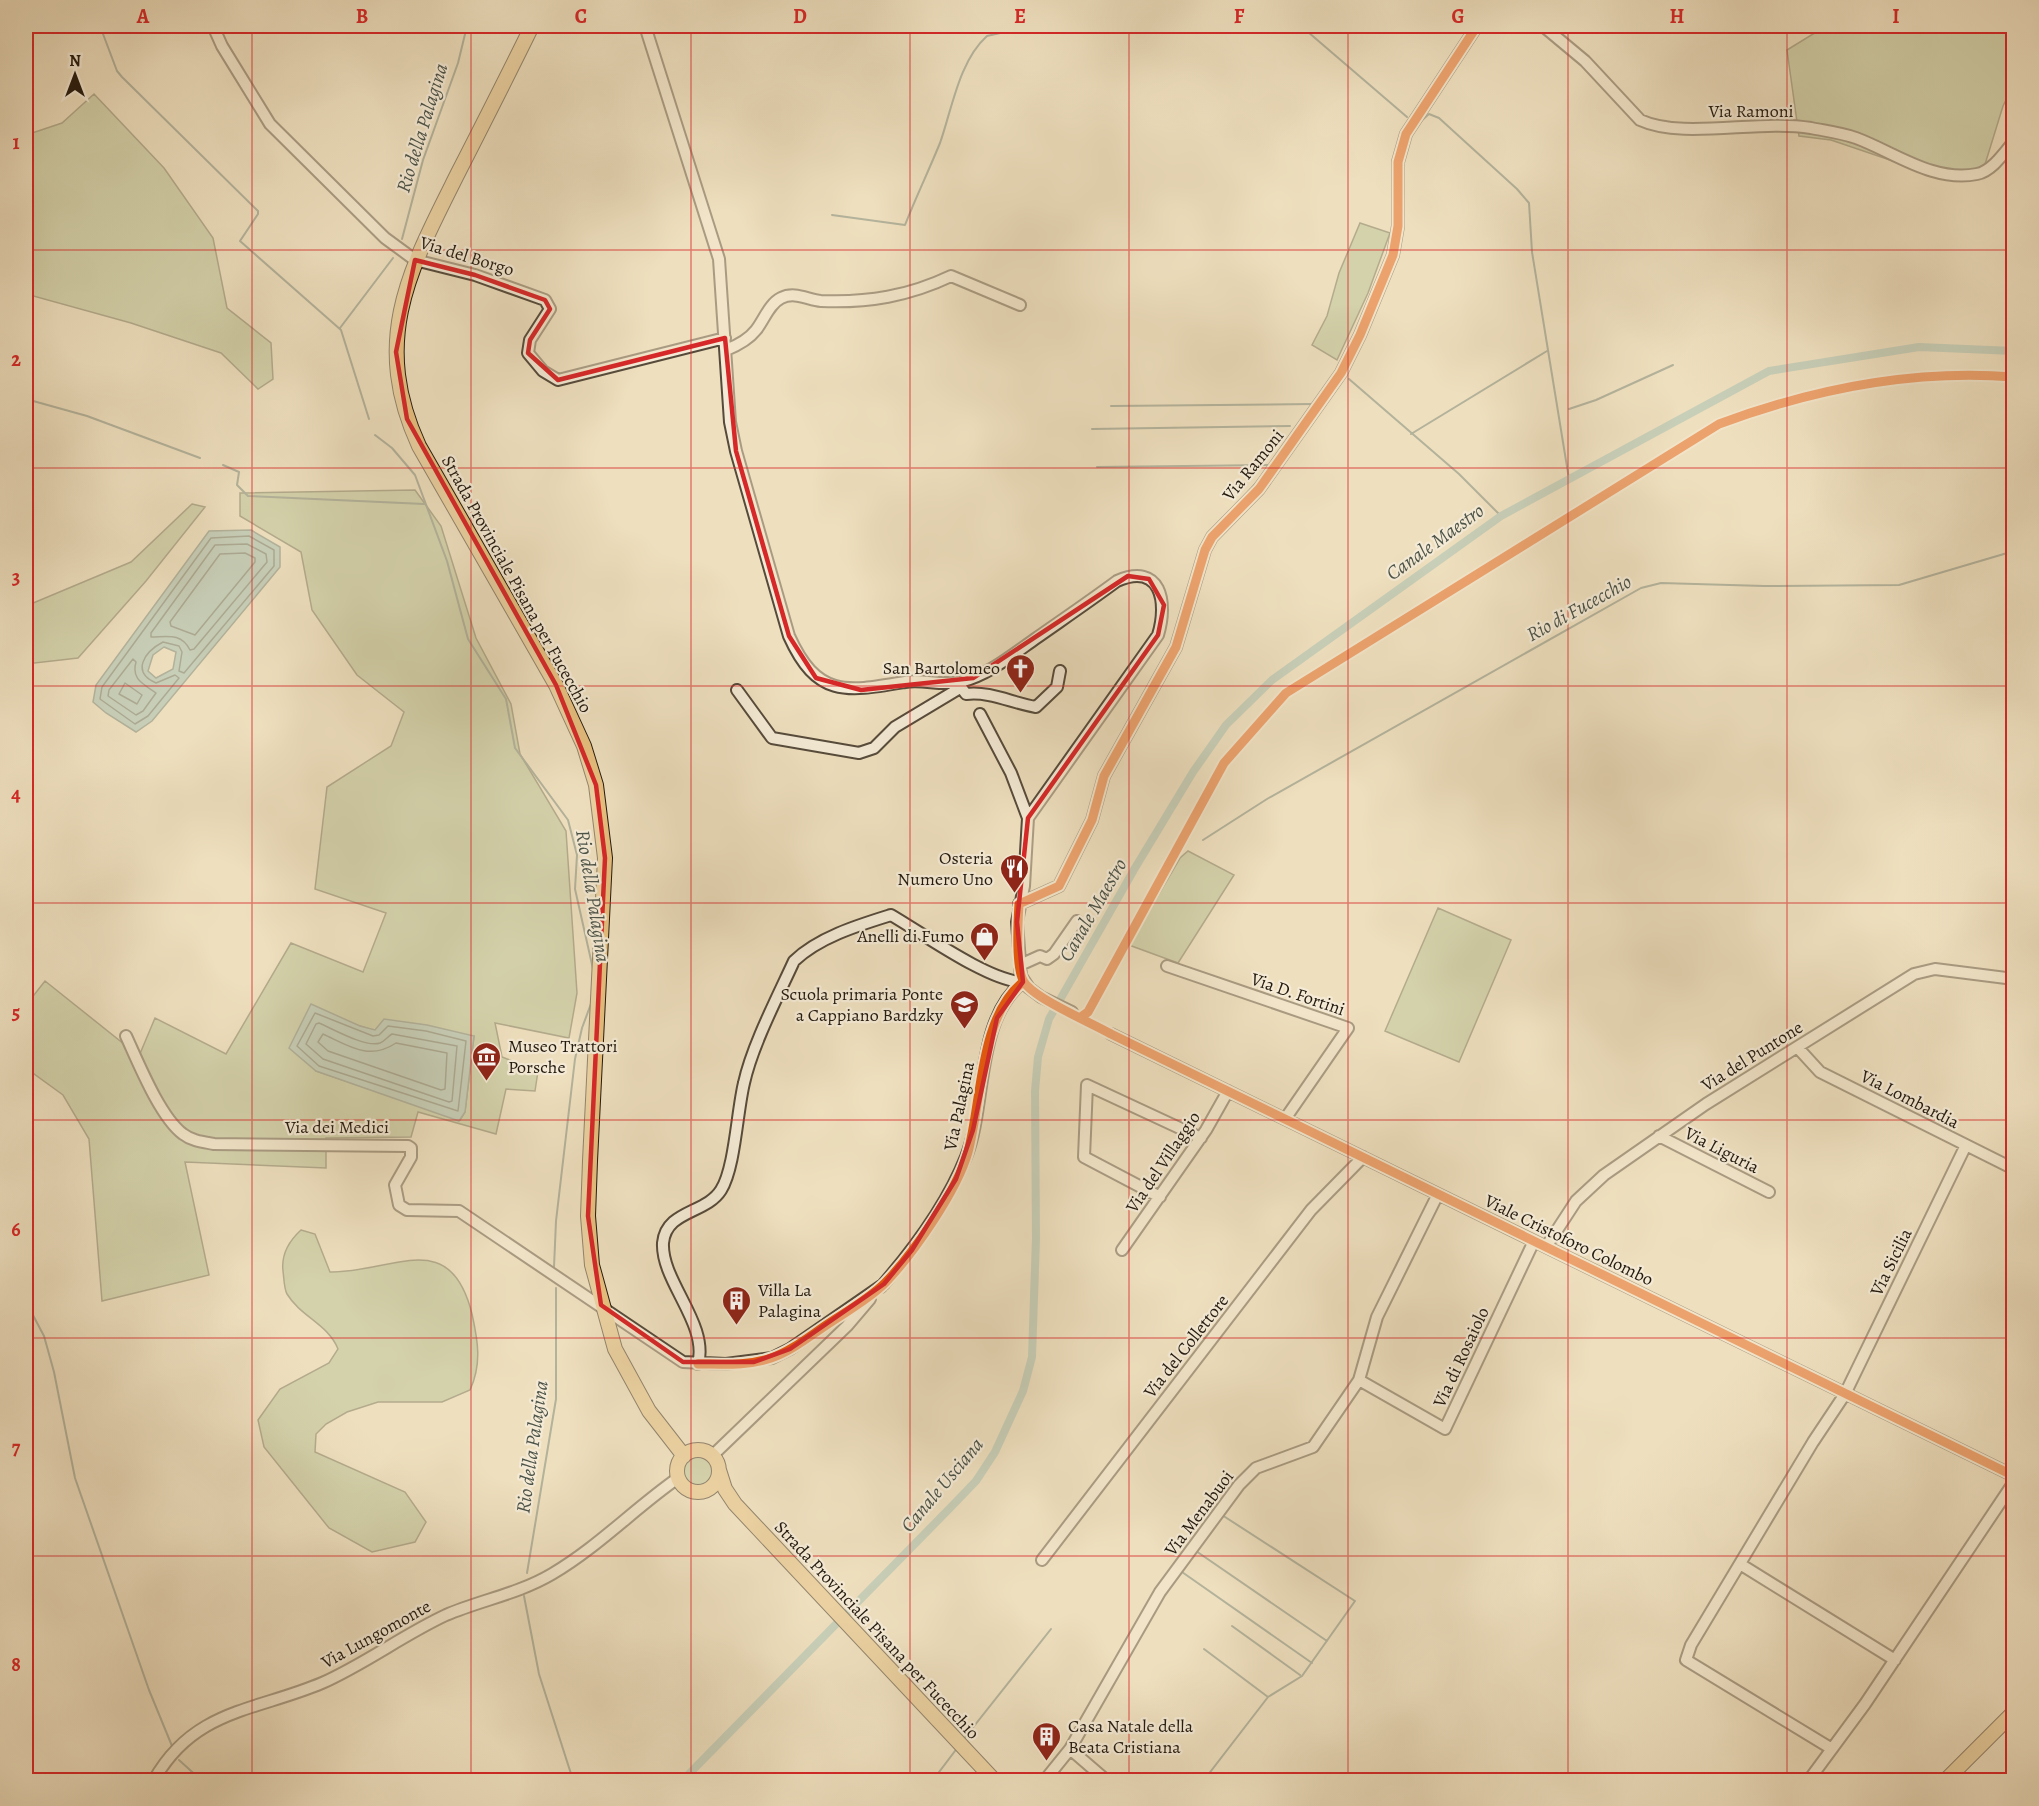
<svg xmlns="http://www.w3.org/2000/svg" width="2039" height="1806" viewBox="0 0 2039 1806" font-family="Alegreya,serif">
<rect width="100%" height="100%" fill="#eedfbe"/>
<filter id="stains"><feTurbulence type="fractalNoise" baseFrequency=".00333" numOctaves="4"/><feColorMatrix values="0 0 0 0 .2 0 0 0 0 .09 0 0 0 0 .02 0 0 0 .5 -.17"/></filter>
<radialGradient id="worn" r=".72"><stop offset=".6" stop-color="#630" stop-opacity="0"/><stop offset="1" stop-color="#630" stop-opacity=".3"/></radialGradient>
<path fill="#b4c395" stroke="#6c6e52" stroke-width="1.5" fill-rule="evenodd" d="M1826,26H2004L2013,36V86L2003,106L1982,174L1943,178L1831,140L1799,136L1787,50Z
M94,94L164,168L213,238L227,308L271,343L273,379L258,389L221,353L131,323L26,294V135L62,123Z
M1360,223L1390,233L1368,293L1337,360L1312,345L1327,316L1339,273Z
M415,490L441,526L476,638L511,704L520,754L566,831L577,993L569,1038L495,1023L502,1057L538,1071L535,1091L506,1089L496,1134L418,1112L411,1137L326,1138V1168L185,1162L209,1275L102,1301L89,1139L63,1095L26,1068V1005L45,981L139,1056L155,1018L226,1054L291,943L363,972L386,913L315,889L327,787L391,746L404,712L357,675L312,610L301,552L240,516V493ZM360,1026L375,1031L474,1036L465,1112L460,1120L316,1071Z
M192,504L205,507L146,581L78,658L26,664V606L131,562Z
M1188,851L1234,875L1178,963L1129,945L1180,858Z
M1438,908L1511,940L1459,1062L1385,1031Z
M301,1230L315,1234L330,1272C392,1273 450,1225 472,1314C478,1341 482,1364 470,1390L442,1402H378L347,1412L326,1424L316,1434L315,1452L405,1492L426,1522L415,1542L372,1552L329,1528L264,1447L258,1420L280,1389L329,1363L338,1349C328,1324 301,1317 287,1294C284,1289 284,1278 283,1271C281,1254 289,1241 301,1230Z
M681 1471a17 17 0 1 1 34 0a17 17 0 1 1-34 0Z"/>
<path fill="#99bdb2" stroke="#6a7c71" stroke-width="1.5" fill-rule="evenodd" d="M251,530L280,547V567L152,721L136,732L106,713L93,702L96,685L209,531ZM164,647L176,652L173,669L156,678L148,671L153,655Z
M311,1004L360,1026L375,1030L384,1019L427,1025L474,1036L465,1112L459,1121L316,1071L289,1048Z"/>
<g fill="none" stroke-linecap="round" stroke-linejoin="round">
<path stroke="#5e6c60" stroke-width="1.5" d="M249,536L274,550V566L184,673L179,671L182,652L179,646L163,642C144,652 131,672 156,683L175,675L179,678L148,716L135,724L100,699L102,687L211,538Z
M247,544L266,554L267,562L194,649L190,650C181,632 166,637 151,637V633L215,545Z
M245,553L255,558V562L195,635L171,626L170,622L220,554Z
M133,659L136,662C131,680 144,684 156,693L143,711L136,715L108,696L109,690Z
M125,683L142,695L137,704L119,694Z
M315,1013L373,1036L379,1035L388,1026L426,1031L466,1041L458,1111L319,1066L297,1046Z
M319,1023C333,1029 366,1048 380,1043C385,1041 388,1036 392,1034L457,1046L452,1101L449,1102L323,1059L306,1044L316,1024Z
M323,1034C349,1046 369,1061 396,1043L447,1053L445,1089L441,1090L328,1051L318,1042Z"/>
<path stroke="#6a7c71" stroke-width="2" d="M100,26L117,71L122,77L258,211V214L240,241L341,330L369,419
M1301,26L1407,117
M1420,122L1429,114L1439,118L1517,189L1529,203L1532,252L1569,479
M832,215L905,225C916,197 929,170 940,143C952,109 959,61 987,36L1031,26
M402,239L423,160L458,63L467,26
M340,328L393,258
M1349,379L1459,474L1501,516
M26,399L87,416L200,458
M1111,406L1313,404
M1569,409L1596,400L1673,365
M1092,429L1290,426
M1411,434L1547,351
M375,435L392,448L415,475L447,561L468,639L506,699L515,748L568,820L577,855L575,889L593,969
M223,465L239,472L237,485L248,496L424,504
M1097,467L1271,465
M1243,498L1263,475
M1203,840L1267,799L1641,588L1661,583L1764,586L1899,585L2014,551
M26,1245V1302L44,1336L54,1372L75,1478L149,1690L172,1746
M554,1267L556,1221L575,1059L582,1028L592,1001
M1196,1551L1327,1641
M1182,1572L1312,1663
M527,1573L556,1399V1288
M524,1596L539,1674L573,1780
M1232,1626L1300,1675
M1204,1649L1268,1697
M963,1740L1051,1629
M179,1760L201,1780
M933,1780L958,1747
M1204,1780L1268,1697L1302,1676L1355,1601L1222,1515"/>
<path stroke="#99bdb2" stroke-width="8" d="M683,1780L951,1507L976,1481L995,1452L1023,1391L1032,1357L1036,1238L1035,1091L1038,1057L1049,1019L1135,868L1193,772L1226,725L1272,680L1501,516L1769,371L1919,347L2014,351"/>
<path stroke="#c5b89b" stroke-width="10" stroke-dasharray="10 5" stroke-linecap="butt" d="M1072,1012L1111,1034"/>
<defs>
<path id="minor" d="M213,26L222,46L270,124L385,238L415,260L475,275L545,300L550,309L530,340L528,353L543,371L558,380L725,338
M645,26L719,259L730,422L736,451L789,636C817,698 846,692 905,682C923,679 941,686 960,682C988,675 1011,656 1035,639C1062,620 1090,601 1117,581C1161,562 1168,602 1158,635L1028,818L1024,886L1017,922L1021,976L1029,988L1041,997L1072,1012
M1543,26L1585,61L1640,120C1683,140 1759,119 1811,128C1826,131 1842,133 1856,138C1894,152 1934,183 1977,174C1992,171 2004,153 2014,141
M726,350C736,346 749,339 756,330C764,320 769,304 781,298C795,291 808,300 821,301C868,303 909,296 951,276L1020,305
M958,683L966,694C990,691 1012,703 1036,707L1057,687L1060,671
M737,690L772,738L859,753L874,748L895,727L960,688
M980,714L1011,773L1028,818
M1019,904L1059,886L1092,820L1104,776L1176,647L1205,550L1212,537L1259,489L1341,373L1360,335L1393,255L1398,226V162L1406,134L1477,26
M1020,965L1040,956L1047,959L1054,954L1077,921
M1167,966L1348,1028L1285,1119
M1111,1034L2014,1476
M126,1036C138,1062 160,1117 183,1134C192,1141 203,1142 214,1144L408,1146L411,1148V1157L395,1185L399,1205L407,1210L459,1211L683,1362L726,1364L772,1358L790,1349L884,1284
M1798,1048L1820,1072L2014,1169
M1659,1136L1769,1192
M1160,1197L1084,1157L1087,1085L1201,1138
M1546,1247L1576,1201L1604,1175L1706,1104L1914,974L1935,969L2014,979
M1122,1250L1206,1130L1228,1091
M881,1287C914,1249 947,1205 966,1157C987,1105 975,1020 1023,982
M698,1364C709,1324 661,1281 663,1243C666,1210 706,1214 721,1190C735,1168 737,1111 744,1083C752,1046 778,996 794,961C819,937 859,925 891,915C922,933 990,982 1023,982
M1359,1380L1445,1429L1534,1241
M712,1456L847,1326L870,1299
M1042,1560L1311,1210L1363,1157
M1740,1564L1895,1660
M1070,1749L1106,1780
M1832,1749L1686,1660L1691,1645L1813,1442L1845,1394L1966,1145
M154,1780C194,1709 256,1711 322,1683C365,1664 403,1635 446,1615C481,1600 518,1594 552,1574C598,1547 635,1508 678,1478
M1045,1780L1070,1749L1160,1592L1239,1485L1256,1468L1313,1447L1359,1380L1377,1317L1438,1194
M1809,1780L1865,1704L2014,1482"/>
<path id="major" d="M532,26C508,75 483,124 458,173C410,269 370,339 419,446L556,685L584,746L596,785L605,858L590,1161L588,1216L592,1265L615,1349L649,1411L684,1456
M677 1471a21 21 0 1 1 42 0a21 21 0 1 1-42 0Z
M719,1470L725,1489L735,1504L994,1780
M1946,1780L2014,1712"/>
</defs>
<use href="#minor" stroke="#564b3b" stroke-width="14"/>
<use href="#major" stroke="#231a0f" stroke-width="16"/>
<use href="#minor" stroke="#f4ead5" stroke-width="10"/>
<use href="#major" stroke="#e7c07f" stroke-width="14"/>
<defs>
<path id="cycleway" d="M1477,26L1406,134L1398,162V226L1393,255L1360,335L1341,373L1259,489L1212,537L1205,550L1176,647L1104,776L1092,820L1059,886L1019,904C1018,920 1015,968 1024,982C1035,999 1090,1022 1111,1034L2014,1476
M1081,1017L1088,1012L1224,763L1286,693L1719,424C1813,389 1913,369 2014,377
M698,1364C722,1364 748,1366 771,1358C789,1352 806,1339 822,1328C842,1314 868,1300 885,1283C913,1254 957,1191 968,1152C982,1101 979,1017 1023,982"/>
</defs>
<use href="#cycleway" stroke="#f4ead5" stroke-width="13"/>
<use href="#cycleway" stroke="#e8590c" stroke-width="9"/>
</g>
<path d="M0 0H2039V1806H0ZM415,260L475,275L545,300L550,309L530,340L528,353L558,380L725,338L736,451L789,636L816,678L861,690L973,678L1128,576L1149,579L1164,605L1158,635L1028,818L1017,922L1023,982L997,1018L973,1130L956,1179L912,1250L884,1284L790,1349L754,1362H683L601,1305L588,1216L605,858L596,785L556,685L407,419L396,352Z" fill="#eedfbe" fill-opacity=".55" fill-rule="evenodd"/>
<path fill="none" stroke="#d62828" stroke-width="4.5" stroke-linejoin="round" d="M415,260L475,275L545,300L550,309L530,340L528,353L558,380L725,338L736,451L789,636L816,678L861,690L973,678L1128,576L1149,579L1164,605L1158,635L1028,818L1017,922L1023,982L997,1018L973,1130L956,1179L912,1250L884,1284L790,1349L754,1362H683L601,1305L588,1216L605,858L596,785L556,685L407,419L396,352Z"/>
<path fill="none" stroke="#d62828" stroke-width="1.5" stroke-opacity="0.55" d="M252,26V1780M471,26V1780M691,26V1780M910,26V1780M1129,26V1780M1348,26V1780M1568,26V1780M1787,26V1780M26,250H2014M26,468H2014M26,686H2014M26,903H2014M26,1120H2014M26,1338H2014M26,1556H2014"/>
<defs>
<symbol id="church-pin" viewBox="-11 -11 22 30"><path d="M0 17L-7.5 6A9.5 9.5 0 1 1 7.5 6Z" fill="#8f2418" stroke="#f4ead5"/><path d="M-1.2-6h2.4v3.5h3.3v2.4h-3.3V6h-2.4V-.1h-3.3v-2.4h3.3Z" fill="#fff"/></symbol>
<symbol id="restaurant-pin" viewBox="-11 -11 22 30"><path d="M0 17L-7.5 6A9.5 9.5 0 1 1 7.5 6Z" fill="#8f2418" stroke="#f4ead5"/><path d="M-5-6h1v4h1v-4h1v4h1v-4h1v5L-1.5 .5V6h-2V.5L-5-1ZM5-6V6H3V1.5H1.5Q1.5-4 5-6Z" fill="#fff"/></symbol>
<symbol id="shop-pin" viewBox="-11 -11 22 30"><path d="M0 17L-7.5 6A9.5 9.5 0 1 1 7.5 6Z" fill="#8f2418" stroke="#f4ead5"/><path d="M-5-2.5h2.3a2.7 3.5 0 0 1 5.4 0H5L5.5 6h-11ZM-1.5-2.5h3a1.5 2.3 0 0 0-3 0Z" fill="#fff"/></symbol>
<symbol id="school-pin" viewBox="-11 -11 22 30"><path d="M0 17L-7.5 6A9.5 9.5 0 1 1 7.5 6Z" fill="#8f2418" stroke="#f4ead5"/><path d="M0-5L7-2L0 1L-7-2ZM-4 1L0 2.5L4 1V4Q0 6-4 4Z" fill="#fff"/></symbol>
<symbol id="museum-pin" viewBox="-11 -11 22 30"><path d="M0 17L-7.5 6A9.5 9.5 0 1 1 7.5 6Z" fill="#8f2418" stroke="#f4ead5"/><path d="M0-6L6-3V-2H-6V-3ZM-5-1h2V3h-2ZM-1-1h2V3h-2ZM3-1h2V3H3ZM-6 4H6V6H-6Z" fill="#fff"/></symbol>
<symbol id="building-pin" viewBox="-11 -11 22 30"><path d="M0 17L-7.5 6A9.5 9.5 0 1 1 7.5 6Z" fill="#8f2418" stroke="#f4ead5"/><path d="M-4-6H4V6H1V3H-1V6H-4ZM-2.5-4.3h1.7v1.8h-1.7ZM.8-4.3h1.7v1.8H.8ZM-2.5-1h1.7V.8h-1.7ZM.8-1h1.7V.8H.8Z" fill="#fff"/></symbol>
</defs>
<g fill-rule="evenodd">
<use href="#church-pin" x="1004" y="652" width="33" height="45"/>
<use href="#restaurant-pin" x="998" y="852" width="33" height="45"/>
<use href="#shop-pin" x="968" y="920" width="33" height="45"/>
<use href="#school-pin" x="948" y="988" width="33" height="45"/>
<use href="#museum-pin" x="470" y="1040" width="33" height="45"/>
<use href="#building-pin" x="720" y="1284" width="33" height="45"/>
<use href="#building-pin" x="1030" y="1720" width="33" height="45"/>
</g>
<g text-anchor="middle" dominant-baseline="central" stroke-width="4.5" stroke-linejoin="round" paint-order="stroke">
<g font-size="18" fill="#231a0f" stroke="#f4ead5">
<text x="1751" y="111">Via Ramoni</text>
<text transform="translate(467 256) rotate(17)">Via del Borgo</text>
<text transform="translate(1253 465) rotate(-51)">Via Ramoni</text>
<text transform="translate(517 584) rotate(61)">Strada Provinciale Pisana per Fucecchio</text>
<text transform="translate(1298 994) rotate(19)">Via D. Fortini</text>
<text transform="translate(1752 1056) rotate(-32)">Via del Puntone</text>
<text transform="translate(1910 1099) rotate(27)">Via Lombardia</text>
<text transform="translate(959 1106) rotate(-78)">Via Palagina</text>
<text x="337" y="1127">Via dei Medici</text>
<text transform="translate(1722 1150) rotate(27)">Via Liguria</text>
<text transform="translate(1163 1162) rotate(-56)">Via del Villaggio</text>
<text transform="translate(1569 1240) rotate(26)">Viale Cristoforo Colombo</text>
<text transform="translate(1891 1262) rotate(-64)">Via Sicilia</text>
<text transform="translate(1186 1346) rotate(-52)">Via del Collettore</text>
<text transform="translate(1461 1357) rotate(-65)">Via di Rosaiolo</text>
<text transform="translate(1199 1513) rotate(-53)">Via Menabuoi</text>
<text transform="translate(877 1630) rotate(47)">Strada Provinciale Pisana per Fucecchio</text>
<text transform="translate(376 1634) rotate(-29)">Via Lungomonte</text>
</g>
<g font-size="18" fill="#231a0f" stroke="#f4ead5" text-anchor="end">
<text x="1000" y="668">San Bartolomeo</text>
<text x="993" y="858">Osteria<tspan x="993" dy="21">Numero Uno</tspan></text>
<text x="964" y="936">Anelli di Fumo</text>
<text x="943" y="994">Scuola primaria Ponte<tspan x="943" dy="21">a Cappiano Bardzky</tspan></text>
<text x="508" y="1046" text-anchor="start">Museo Trattori<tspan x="508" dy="21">Porsche</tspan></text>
<text x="758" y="1290" text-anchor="start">Villa La<tspan x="758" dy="21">Palagina</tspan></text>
<text x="1068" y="1726" text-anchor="start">Casa Natale della<tspan x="1068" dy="21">Beata Cristiana</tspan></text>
</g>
<g font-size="20" font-style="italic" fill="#4c5348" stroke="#f4ead5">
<text transform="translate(422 128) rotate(-73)">Rio della Palagina</text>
<text transform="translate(1435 542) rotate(-36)">Canale Maestro</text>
<text transform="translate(1579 608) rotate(-29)">Rio di Fucecchio</text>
<text transform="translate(593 896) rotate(81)">Rio della Palagina</text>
<text transform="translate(1093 910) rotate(-60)">Canale Maestro</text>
<text transform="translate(532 1447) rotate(-82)">Rio della Palagina</text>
<text transform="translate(942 1485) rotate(-50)">Canale Usciana</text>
</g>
</g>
<rect width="2039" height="1806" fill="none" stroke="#eedfbe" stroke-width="66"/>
<g transform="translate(75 75)" stroke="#f4ead5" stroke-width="4.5" paint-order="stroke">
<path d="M0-4.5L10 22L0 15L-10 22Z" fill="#231a0f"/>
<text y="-9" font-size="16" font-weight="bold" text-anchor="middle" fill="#231a0f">N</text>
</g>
<rect x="33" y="33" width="1973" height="1740" fill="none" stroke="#d62828" stroke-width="2"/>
<g font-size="20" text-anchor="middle" font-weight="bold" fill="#d62828">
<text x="143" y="23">A</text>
<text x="362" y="23">B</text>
<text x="581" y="23">C</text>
<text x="800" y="23">D</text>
<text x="1020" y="23">E</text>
<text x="1239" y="23">F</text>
<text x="1458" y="23">G</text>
<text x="1677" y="23">H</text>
<text x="1896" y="23">I</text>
<text x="16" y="149">1</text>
<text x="16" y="366">2</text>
<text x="16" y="584">3</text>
<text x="16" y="801">4</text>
<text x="16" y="1019">5</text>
<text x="16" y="1236">6</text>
<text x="16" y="1454">7</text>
<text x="16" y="1671">8</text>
</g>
<rect width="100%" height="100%" filter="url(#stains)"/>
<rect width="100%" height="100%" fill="url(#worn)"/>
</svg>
